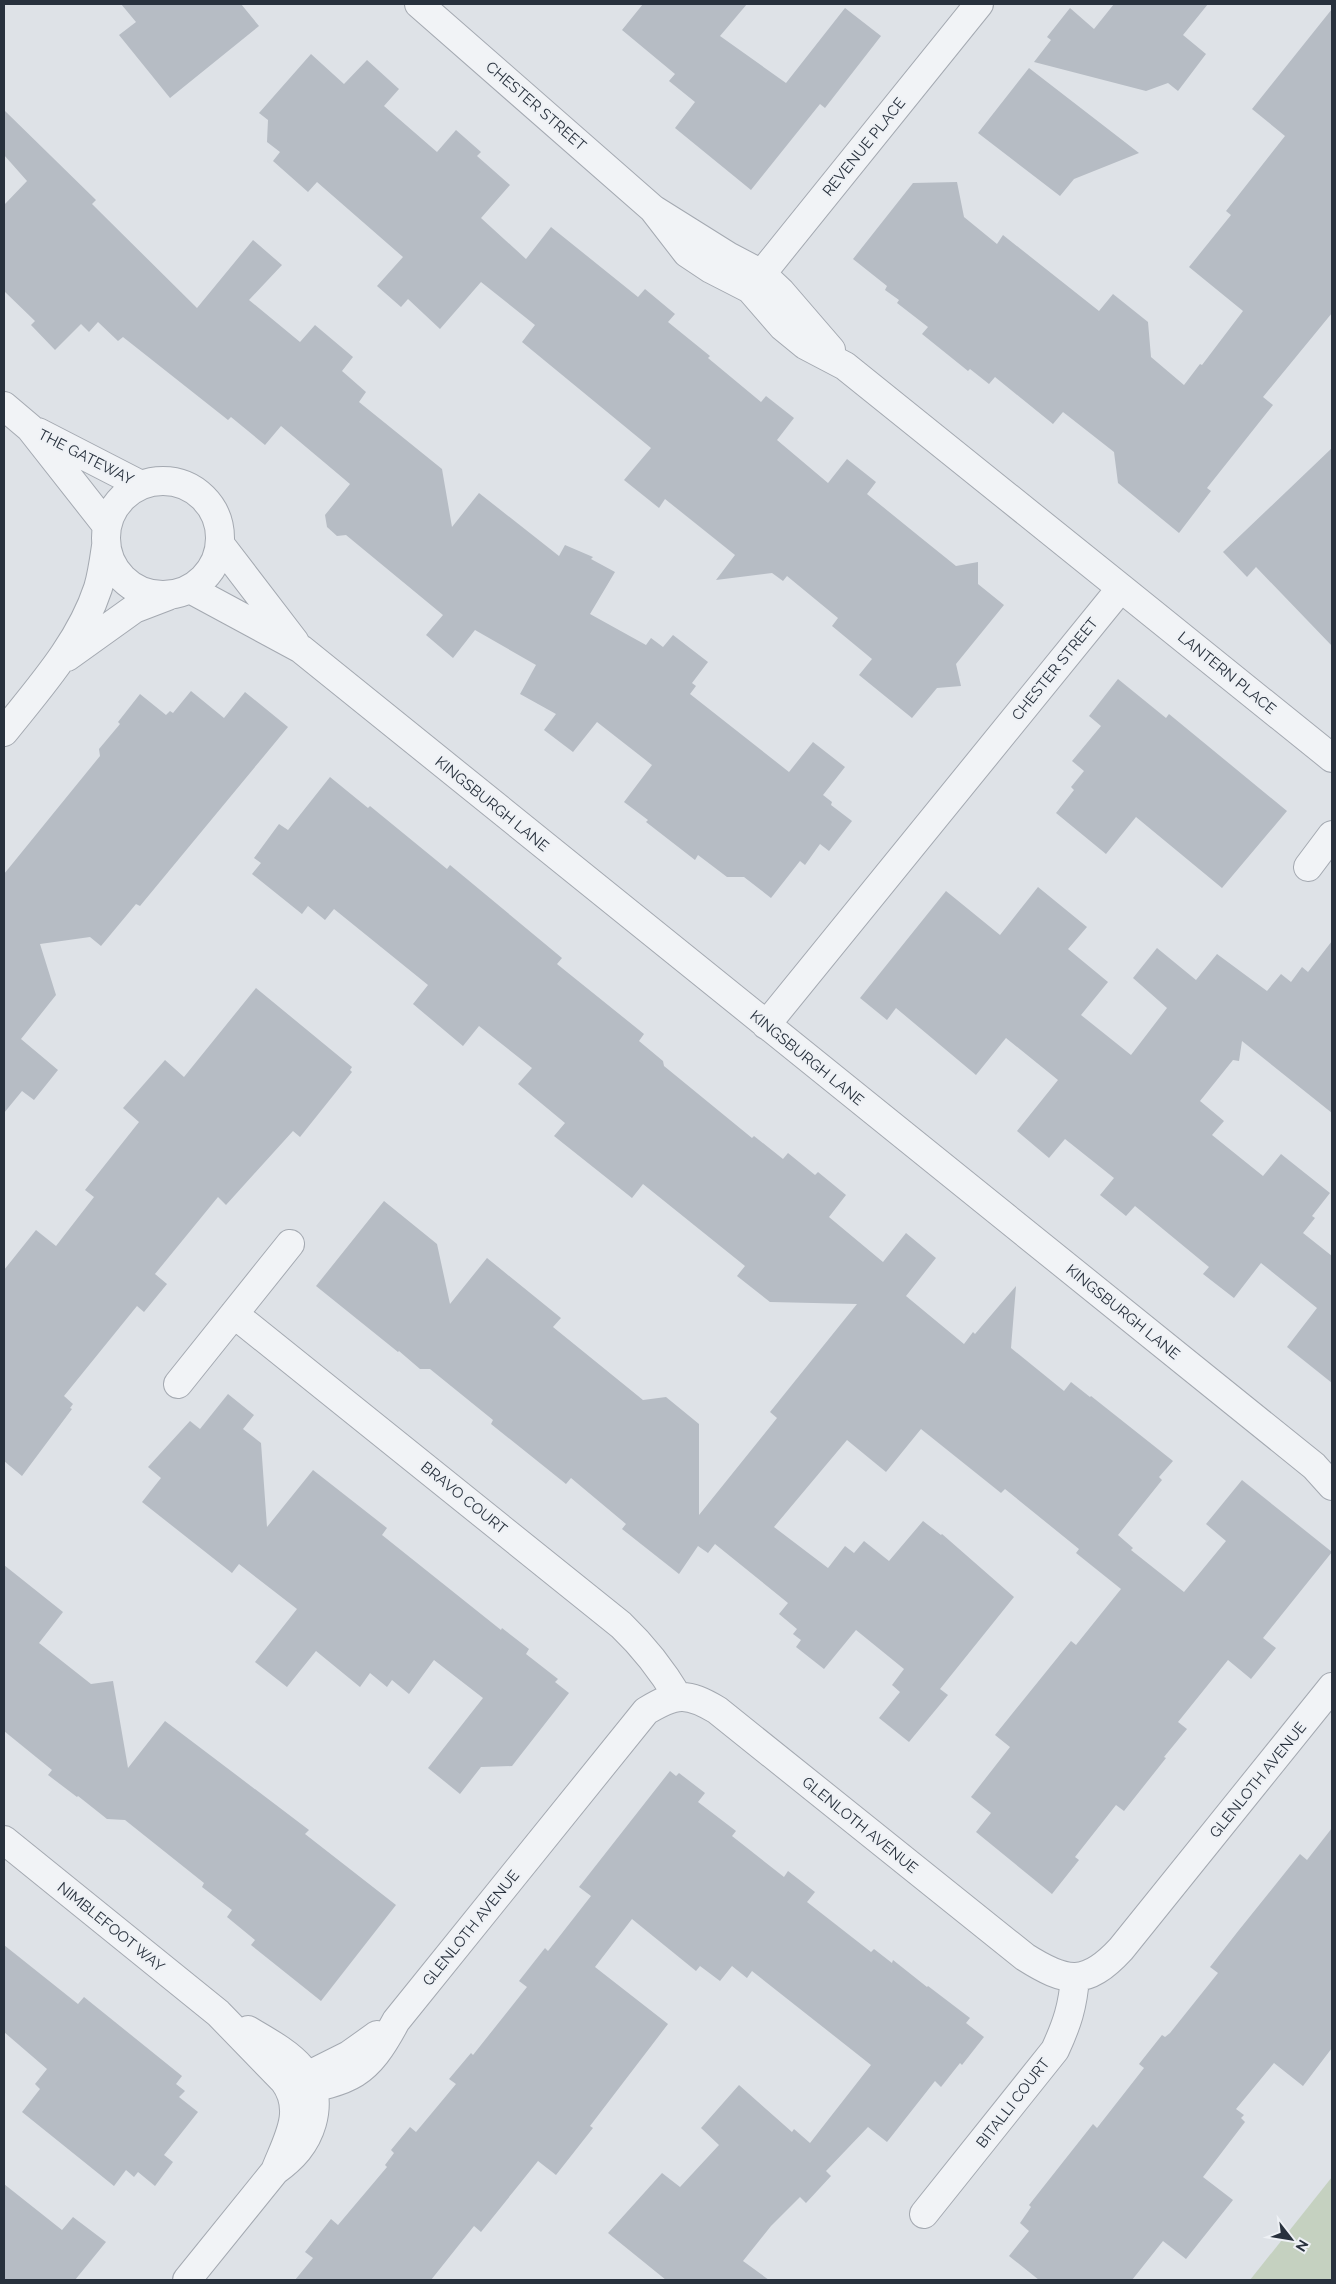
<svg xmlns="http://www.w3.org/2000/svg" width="1336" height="2284" viewBox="0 0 1336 2284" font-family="Raleway,sans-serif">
<rect width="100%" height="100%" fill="#dee2e7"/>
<path fill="#c5d1c0" d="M1332,2177V2280H1250Z"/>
<path fill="#b6bcc4" d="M121,4H241L259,26L170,98L119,35L136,22Z
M643,4H747L720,36L786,83L845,8L881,36L825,108L820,104L751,190L675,128L695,102L669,81L675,74L622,30Z
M1114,4H1208L1183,35L1206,54L1178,91L1168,83L1146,91L1034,62L1051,40L1047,37L1070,8L1094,29Z
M1332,9V313L1263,397L1273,405L1207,488L1211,491L1179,533L1118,483L1114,452L1063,412L1053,424L995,377L989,384L970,369L968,371L922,334L928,327L897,303L899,300L885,290L887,286L853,259L913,183L957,182L964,217L997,244L1003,235L1099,311L1113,294L1148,322L1151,357L1184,385L1200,364L1202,365L1243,311L1189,267L1231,215L1226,211L1285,136L1252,109Z
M311,54L344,84L367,60L399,89L384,106L437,152L456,130L481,152L477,156L510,185L481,218L526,259L551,227L638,297L645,289L675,314L668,322L710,356L708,358L761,402L766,396L794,418L777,440L828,483L847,459L876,482L867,494L920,537L956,566L978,562V584L1004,605L956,664L961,686L937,688L912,718L859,675L872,659L832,626L838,618L787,576L783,581L772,573L716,580L735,555L665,499L659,508L624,480L651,448L522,342L535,325L481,282L440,329L408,299L401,307L377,286L403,257L317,182L308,192L273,161L280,152L267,142L268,120L259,113Z
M1029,68L1139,153L1074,179L1060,196L978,133Z
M4,110L96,200L92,204L197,308L253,240L282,265L249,300L300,342L315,325L353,357L342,371L366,392L359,402L442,469L452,527L479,493L559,556L565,545L593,557L591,559L615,572L590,614L646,645L651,638L663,647L673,635L708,662L692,683L696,686L690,694L789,772L813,742L845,767L823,795L832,802L831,805L852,821L829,851L820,844L805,865L800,861L771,898L744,877H727L698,855L695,860L646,822L648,820L624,802L652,765L597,722L573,752L544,730L556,714L520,694L536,665L475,630L453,658L426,635L443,615L346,535L337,536L327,527L325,515L350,484L281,426L265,445L231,417L228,420L123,337L118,341L98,322L89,332L81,324L55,350L31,325L35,321L4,291V205L27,181L4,155Z
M1332,448V646L1256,567L1247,577L1223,552Z
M1118,679L1166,718L1169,714L1287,811L1222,888L1136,817L1106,854L1056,813L1074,790L1071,787L1084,771L1072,761L1101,726L1089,716Z
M191,691L224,718L245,692L288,727L140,906L136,904L101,946L90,937L40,944L56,995L21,1039L58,1070L34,1100L22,1091L4,1113V874L100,756L99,749L120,724L118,722L140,694L166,715L170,711L173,713Z
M330,777L368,808L370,806L447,869L450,865L562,958L557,964L644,1034L639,1041L663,1061L664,1066L752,1138L754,1136L783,1159L788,1153L815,1175L818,1172L846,1195L829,1217L883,1262L906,1233L936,1258L906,1296L964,1344L973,1332L975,1334L1016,1286L1011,1348L1064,1391L1071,1382L1090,1397L1091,1396L1173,1461L1159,1477L1162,1480L1118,1535L1133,1548L1131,1550L1184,1592L1226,1541L1206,1524L1242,1480L1332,1552L1263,1638L1276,1648L1251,1679L1228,1660L1178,1722L1187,1729L1164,1757L1166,1758L1124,1811L1116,1805L1075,1857L1079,1860L1052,1894L976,1832L991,1813L971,1797L1010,1747L995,1735L1071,1641L1076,1645L1121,1589L1076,1553L1079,1549L1005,1489L1001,1493L921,1429L886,1472L847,1440L774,1527L828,1568L845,1546L854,1553L864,1541L889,1561L923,1521L941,1535L942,1534L1014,1597L940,1689L948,1695L909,1742L879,1718L900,1692L892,1685L904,1669L856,1630L824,1669L796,1647L801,1640L793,1634L797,1629L779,1614L788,1603L715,1544L708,1553L698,1546L679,1574L622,1529L626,1524L571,1478L566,1484L491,1424L493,1420L430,1369H420L399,1351L398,1352L316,1286L384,1201L437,1244L450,1304L487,1258L561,1318L553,1327L643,1400L666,1397L699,1424V1515L777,1418L770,1412L857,1304L770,1302L737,1276L745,1266L643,1184L632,1198L554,1136L565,1123L518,1084L532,1068L479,1026L463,1046L413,1004L428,985L334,909L325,920L308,906L302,914L252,874L261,863L254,858L279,824L288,830Z
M1038,887L1087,927L1068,949L1108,982L1081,1015L1131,1055L1167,1008L1133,978L1157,948L1196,980L1217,954L1267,991L1281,974L1291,982L1302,967L1308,972L1332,941V1113L1242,1041L1239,1061L1233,1060L1200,1101L1224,1121L1212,1135L1263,1176L1281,1154L1330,1193L1312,1216L1315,1218L1303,1233L1332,1256V1383L1287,1347L1317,1308L1261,1263L1234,1298L1203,1274L1209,1267L1135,1206L1126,1216L1100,1195L1114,1178L1065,1139L1049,1158L1017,1131L1058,1080L1006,1038L976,1075L896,1008L887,1020L860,998L946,891L1000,935Z
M256,988L352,1067L350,1070L352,1072L300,1137L293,1131L226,1205L218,1197L155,1274L167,1284L144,1312L137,1306L64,1396L73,1404L70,1408L72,1409L22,1476L4,1461V1270L36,1230L56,1246L94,1197L85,1190L139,1122L123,1108L165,1060L184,1077Z
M228,1394L254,1415L243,1429L261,1443L267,1527L313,1470L387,1528L382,1535L501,1630L502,1628L529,1649L526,1654L558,1679L555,1682L569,1693L512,1766L481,1767L460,1794L428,1768L483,1698L434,1660L409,1694L392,1680L387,1687L370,1673L360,1687L316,1651L287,1687L255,1662L297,1609L239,1564L232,1573L142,1502L161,1478L148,1467L190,1421L200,1429Z
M4,1565L63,1612L39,1643L91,1684L113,1681L128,1768L165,1721L309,1830L305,1834L396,1905L321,2001L251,1945L255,1940L227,1917L232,1910L202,1887L204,1883L125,1820L107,1819L78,1796L77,1797L48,1775L52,1770L4,1731Z
M670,1771L676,1776L679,1773L705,1793L698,1802L736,1831L732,1836L784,1877L788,1871L815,1892L807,1902L871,1952L874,1949L892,1963L893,1960L927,1987L928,1986L970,2018L966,2023L984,2037L962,2065L960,2063L941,2087L935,2081L887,2142L868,2127L826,2171L831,2176L806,2203L800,2197L771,2226L743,2261L769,2280H666L608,2233L662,2173L680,2187L719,2145L701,2128L739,2085L792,2132L794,2129L810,2143L871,2065L752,1971L747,1978L732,1966L720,1981L700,1966L696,1971L632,1919L595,1967L668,2024L590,2126L593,2128L556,2175L538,2161L481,2232L474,2226L431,2280H295L313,2258L305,2252L331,2219L338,2225L387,2167L385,2165L394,2153L391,2150L410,2127L416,2132L456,2084L449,2079L471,2053L473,2055L527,1987L519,1981L545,1948L548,1951L591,1896L579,1887Z
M1332,1828V2048L1303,2086L1274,2063L1236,2109L1244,2115L1241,2118L1245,2122L1203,2177L1233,2200L1186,2259L1163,2241L1132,2280H1039L1009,2256L1029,2231L1020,2223L1031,2207L1029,2205L1093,2124L1097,2128L1144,2068L1139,2064L1162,2035L1165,2037L1170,2033L1218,1973L1210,1967L1239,1930L1300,1854L1307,1860Z
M4,1945L78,2004L84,1997L182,2076L176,2084L185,2091L179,2097L198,2112L164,2155L173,2162L155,2186L138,2172L134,2177L126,2170L114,2186L22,2112L40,2089L35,2084L47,2069L4,2032Z
M4,2184L62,2230L73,2217L106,2242L75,2280H4Z"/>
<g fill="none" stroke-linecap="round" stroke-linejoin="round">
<defs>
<path id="minor" d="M419,4L653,209L728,256L762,274L781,292L831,350
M653,209L687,253L711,269L750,289L783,327L805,345L845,366L1121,588L766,1025
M751,287L979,4
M4,406L30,428L107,526
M38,432L141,485
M106 538a57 57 0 1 1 114 0a57 57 0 1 1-114 0Z
M220,544L295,642
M1121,588L1332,758
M190,589L301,649L1314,1466L1332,1486
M67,657L134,609L168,596
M4,732C39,688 80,643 98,588C102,575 104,560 106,546
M1308,867L1332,835
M234,1314L621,1625C644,1647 662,1670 678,1697
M178,1384L290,1244
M4,1840L218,2013L284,2081C306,2111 287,2140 275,2171
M303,2080L307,2076L349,2055L377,2035
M292,2092C352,2080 366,2077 396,2021L646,1711C676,1693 687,1692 717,1710L1025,1957C1066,1983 1086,1987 1121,1949L1332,1687
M924,2214L1055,2050C1067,2024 1073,2006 1075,1977
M187,2280L275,2171C293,2158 306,2144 312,2123C326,2072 285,2052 248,2030"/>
</defs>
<use href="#minor" stroke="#a4a9b1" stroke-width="30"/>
<use href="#minor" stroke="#f1f3f6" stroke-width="28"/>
</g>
<g text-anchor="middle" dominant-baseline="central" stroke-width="4" stroke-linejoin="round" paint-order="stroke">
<g font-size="15" fill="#28313d" stroke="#eef1f5">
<text transform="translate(536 106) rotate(41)">CHESTER STREET</text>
<text transform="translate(864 147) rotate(-51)">REVENUE PLACE</text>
<text transform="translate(86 457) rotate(27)">THE GATEWAY</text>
<text transform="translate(1055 669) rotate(-51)">CHESTER STREET</text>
<text transform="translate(1227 673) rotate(39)">LANTERN PLACE</text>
<text transform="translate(492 804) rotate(39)">KINGSBURGH LANE</text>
<text transform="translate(807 1058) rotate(39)">KINGSBURGH LANE</text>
<text transform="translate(1123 1312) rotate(39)">KINGSBURGH LANE</text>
<text transform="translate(464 1498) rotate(39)">BRAVO COURT</text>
<text transform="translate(1258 1780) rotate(-51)">GLENLOTH AVENUE</text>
<text transform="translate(860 1825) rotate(39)">GLENLOTH AVENUE</text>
<text transform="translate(111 1927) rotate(39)">NIMBLEFOOT WAY</text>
<text transform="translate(471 1928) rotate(-51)">GLENLOTH AVENUE</text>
<text transform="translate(1013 2103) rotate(-52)">BITALLI COURT</text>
</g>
</g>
<rect width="1336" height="2284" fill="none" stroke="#28313d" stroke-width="10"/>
<g transform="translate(1291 2239) rotate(121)" stroke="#eef1f5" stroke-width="4" paint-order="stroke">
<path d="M0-4L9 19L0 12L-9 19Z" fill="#28313d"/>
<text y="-8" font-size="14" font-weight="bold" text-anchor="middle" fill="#28313d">N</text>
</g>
</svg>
